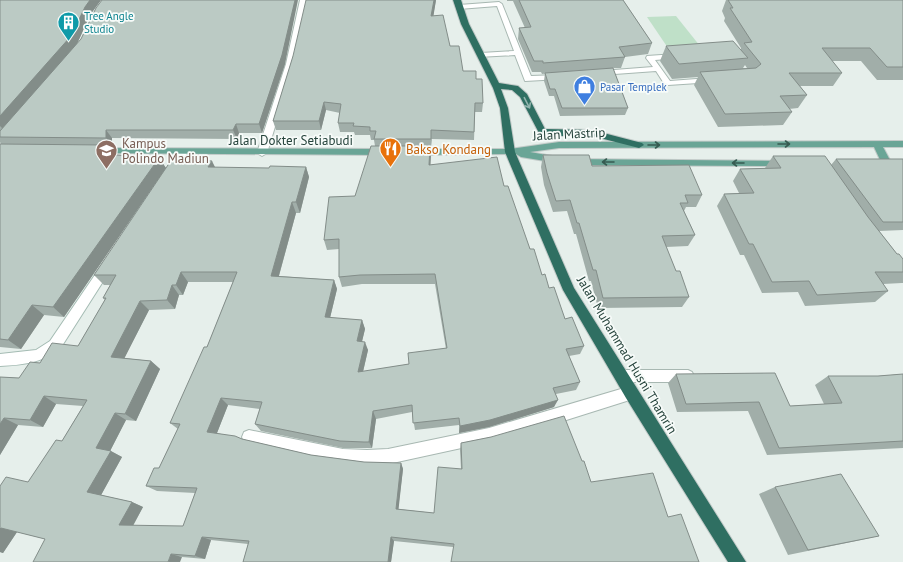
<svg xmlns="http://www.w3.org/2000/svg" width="903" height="562" viewBox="0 0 903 562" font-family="'PT Sans',sans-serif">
<rect width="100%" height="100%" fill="#e6efeb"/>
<path fill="#bfe0c8" d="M676,16L700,46L668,48L647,17Z"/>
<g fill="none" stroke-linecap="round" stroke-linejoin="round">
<defs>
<path id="lane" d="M499,2L502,4L531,76L558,75H561V79L525,81L515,55L478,57L477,55L481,53L514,51L497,6L459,9L456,7L459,5Z
M676,54H679V58L655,60L670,81L710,78H713V82L668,85H665L656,71L601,75L597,73L601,71L653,67L646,58L647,56Z
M621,370H688L692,372L694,376L692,380L688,382H621L617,380L615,376L617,372Z"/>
<path id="street" d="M300,0H308L294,64L267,153L262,156L257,153L286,64Z
M631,386L636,388L638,393L636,398L560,422L489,442L388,464L367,466L343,464L316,460L249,444L244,442L242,437L244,432L249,430L343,449L367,450L388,449L489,428Z"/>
<path id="secondary" d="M183,149L188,152L173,175H165L164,173L165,171L180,150Z
M107,261L111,263L113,266L111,269L60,349C42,363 22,365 0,366V354L36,350L50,341L103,263Z"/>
<path id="primary" d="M903,141V147H883L892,164L887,167L883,166L874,147L559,148L530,152L569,159L788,161L789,163L788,165L784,166L569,165L521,157L516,154L415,155L410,152L415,149H510L559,142Z
M93,148L384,149L389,152L384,155L90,153L88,151Z"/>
<path id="highway" d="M453,0H461L469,24L499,83L518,86L527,94L545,129L592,130L642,143L644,145L639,148L592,136H552L539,133L520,97L512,90L501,89L508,108L515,152L574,288L746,562H728L626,398L563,290L505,152L500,108L493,88L461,24Z"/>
</defs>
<use href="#lane" stroke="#a8b8b2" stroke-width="2"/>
<use href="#street" stroke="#a8b8b2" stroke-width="2"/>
<use href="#secondary" stroke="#a4bbb3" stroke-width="2"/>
<use href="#primary" stroke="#c2cac8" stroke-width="2"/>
<use href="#highway" stroke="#c2cac8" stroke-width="2"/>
<use href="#lane" fill="#fff" fill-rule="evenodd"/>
<use href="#street" fill="#fff" fill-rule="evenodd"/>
<use href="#secondary" fill="#fff" fill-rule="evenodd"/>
<use href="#primary" fill="#6aa596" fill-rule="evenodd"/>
<use href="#highway" fill="#2f6f62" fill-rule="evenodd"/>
</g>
<path fill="#a1aea9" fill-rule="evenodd" d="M0,0H101L90,15L77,44L285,64L262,133H239L237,139L112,138V147H105L111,155L159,158L166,168L64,317L44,315L21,349L0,347V144H1L0,142V131L2,130H0Z
M436,0L433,16L450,46L463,71L476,79L483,103L482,112H475L474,140L432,139L431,148H430V165L504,186L530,249L542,275L565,319L584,346L580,354L569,356L580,382L576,390L556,394L554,407L489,427L459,433V425L415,430L412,412L376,419L372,448H343L261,431L255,424L260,409L228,405L217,433L311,455L364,462L401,463L403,469L398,509L434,513L461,469L460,450L461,443L491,437L453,547L394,541L391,562H243L248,544L211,540L205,559L182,557L45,539L17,532L3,553L0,552V486L28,482L62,441L83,406L56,404L43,427L18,425L0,455V377L19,378L40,363L78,346L105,300L103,298L110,285H104L94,275L215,168H269L306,167L309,177L300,213H296L279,276L334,280L337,289L330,318L362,320L365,329L362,341L368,350L363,372L409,364L446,349L435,284H362L342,287L339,277V249L327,250L324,240L355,196L375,146L374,140H371L370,135H355L354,132H340L338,123L340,113L326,110L321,130H276L273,121L293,56ZM188,282H233L207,347L170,423L178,429L159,468L146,486L157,491L195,493L183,526H133L143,507L132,502L101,495L122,457L110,451L126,420L136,421L160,369L151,361L124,358L149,310L175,309L179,295H183Z
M507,0H623L652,43L648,54L625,57L621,68H613L628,108L625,115L560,116L554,96H549L544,81L545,73H550L542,74L541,72H532L518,39L519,28H525L513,1H507Z
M726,0H903V80H877L861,61H832L842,73L833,86H800L807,95L798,108L789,109L792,112L783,125L718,127L694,85L698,77L672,79L660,61L666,46L741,50V48L724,21L725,18L722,11ZM745,65L747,68H743Z
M543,155L592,166L702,195L696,207H686L684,211L695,235L688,246L666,247L676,271L689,297L682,307L598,308L591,281H589L576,234H574L567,211L553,212L544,185L541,167Z
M773,156L831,165L836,159H903V230L879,231L897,254L903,259V283H902L883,284L888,291L875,302L805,306L798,292L762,293L744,255H740L717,206L724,194L739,193L733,181L740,169L765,168Z
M676,374L790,406L824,404L815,385L828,376H878L903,374V448L767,455L748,411L677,412L668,383Z
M775,487L879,536L856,541L788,555L759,494Z"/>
<path fill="#838d89" d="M90,0H101L90,15L77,44L4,130L0,126V116Z
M295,0H298L285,64L262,133L259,124Z
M434,0H436L432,25L431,16Z
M324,102L326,110L321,130L319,121Z
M236,124L239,133L237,139L233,130Z
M106,130L112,138V147L106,138Z
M104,145L112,156L103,154Z
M430,146L431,156L430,175L429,165Z
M159,158L166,168L64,317L53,307Z
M212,161L217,171L208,167Z
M306,167L309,177L300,213L296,202Z
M292,202L296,213L276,286L271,276Z
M181,272L188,282L183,295L176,285Z
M334,280L337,289L328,326L325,317Z
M172,285L179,295L175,309L167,300Z
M140,301L149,310L121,365L111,357Z
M32,305L44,315L21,349L8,340Z
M362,320L365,329L360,350L357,341Z
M365,342L368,350L361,380L358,372Z
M151,361L160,369L136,421L125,414Z
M44,396L56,404L43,427L30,420Z
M221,398L228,405L215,438L207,432Z
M558,400L554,407L489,427L459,433L460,426Z
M373,411L376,419L372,448L369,442Z
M115,413L126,420L108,455L96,448Z
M4,418L18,425L0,455V424Z
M111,451L122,457L100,497L87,492Z
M401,463L403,469L398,514L396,509Z
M132,502L143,507L131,529L119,525Z
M1,528L17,532L3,553L0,552V529Z
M202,537L211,540L205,559L195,556Z
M391,537L394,541L391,562H388Z
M171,554L182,557L180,562H168Z"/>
<path fill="#bbcac4" stroke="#838d89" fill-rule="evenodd" d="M0,0H90L85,7L71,36L0,116Z
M102,0H295L282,55L259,124H236L233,130H106V138L0,137V131L81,39L96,8Z
M306,0H434L431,16L443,15L450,46H459L463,71H476V79H482L483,103H475L474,132L431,130V139H374L376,131H370V127L353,126L354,123H338L341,104L324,102L319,121H273L293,56Z
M519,0H623L652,43L619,47L625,57L543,63V61H534L519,28L531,27Z
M728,0H903V67H887L870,48H822L842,73H789L807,95L780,96L792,112L725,114L700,72L756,68L761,64L744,43L752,42L730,8H733Z
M733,41L748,58L679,64L666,46Z
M613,68L628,108H562L555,89H550L545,73Z
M0,144L104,145L103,154L159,158L53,307L32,305L8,340L0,339Z
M371,146H430L429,165L497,157L504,186H508L530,249H534L542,275L545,274L549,288L554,287L565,319L572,317L584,346L566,349L580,382L553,388L558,400L490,420L460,426L459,418L413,423L412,405L373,411L369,442H364L340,441L255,424L262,402L221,398L207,432L235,436L242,439L311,455L364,462L401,463L396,509L434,513L438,467L462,469L461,443L491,437L564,416L582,461H584L591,482L653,473L668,517L681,514L699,562H451L454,544L391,537L388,562H243L249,541L202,537L195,556L171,554L168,562H33L45,539L1,528L0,529V486L6,477L28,482L56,440L62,441L87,400L44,396L30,420L4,418L0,424V377L19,378L30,362L40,363L52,343L78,346L106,298H103L116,275H94L172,159L212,161L208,167L269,168L270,166L306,167L296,202H292L271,276L334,280L325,317L362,320L357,341L365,342L358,372L409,364L408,353L447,348L435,274L360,275L339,277V239L324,240L329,197L355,196ZM181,272H237L207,347H204L170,423L180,424L159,468H154L146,486L197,488L183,526L119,525L132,502L87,492L111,451L96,448L115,413L125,414L151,361L111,357L140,301L167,300L172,285H176Z
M543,155H589L592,166L689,165L702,195H685L688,203H680L695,235L662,236L676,271H680L689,297L603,298L596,270H593L579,223H577L570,200L556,201L547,173Z
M773,156H825L868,217L897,254H899L903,259V272H875L888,291L817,295L809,281L772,282L753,244H749L724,194L754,193L740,169L781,168Z
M836,159H903V222H883Z
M775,373L790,406L842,403L828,376H878L903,374V441L779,448L759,402L686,404L676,374Z
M841,474L879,536L808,550L775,487Z"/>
<defs><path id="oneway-shaft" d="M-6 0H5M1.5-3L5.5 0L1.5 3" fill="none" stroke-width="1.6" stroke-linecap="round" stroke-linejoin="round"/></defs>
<use stroke="#93b5ae" href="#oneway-shaft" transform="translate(527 103) rotate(63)"/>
<g stroke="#365b51">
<use href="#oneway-shaft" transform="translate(784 144)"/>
<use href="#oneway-shaft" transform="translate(654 145)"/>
<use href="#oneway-shaft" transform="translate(608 162) rotate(-180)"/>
<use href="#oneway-shaft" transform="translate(738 163) rotate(-180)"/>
</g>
<defs>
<symbol id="building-pin" viewBox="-11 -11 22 30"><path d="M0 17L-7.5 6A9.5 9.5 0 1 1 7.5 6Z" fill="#0f9aa8" stroke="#f7fbf9"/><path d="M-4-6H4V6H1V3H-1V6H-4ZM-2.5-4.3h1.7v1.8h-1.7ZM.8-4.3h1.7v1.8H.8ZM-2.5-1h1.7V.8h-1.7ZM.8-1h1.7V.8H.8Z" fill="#fff"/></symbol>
<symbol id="shop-pin" viewBox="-11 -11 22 30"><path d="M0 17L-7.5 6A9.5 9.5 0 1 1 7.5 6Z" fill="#3f7fe0" stroke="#f7fbf9"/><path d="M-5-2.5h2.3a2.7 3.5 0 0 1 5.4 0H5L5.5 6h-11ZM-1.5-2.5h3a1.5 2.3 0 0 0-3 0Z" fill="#fff"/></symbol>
<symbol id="restaurant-pin" viewBox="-11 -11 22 30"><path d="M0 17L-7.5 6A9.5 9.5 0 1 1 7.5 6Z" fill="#e8710a" stroke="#f7fbf9"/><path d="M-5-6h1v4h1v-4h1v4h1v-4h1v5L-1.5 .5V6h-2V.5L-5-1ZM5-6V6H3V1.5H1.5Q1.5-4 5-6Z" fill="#fff"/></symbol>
<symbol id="school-pin" viewBox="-11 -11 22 30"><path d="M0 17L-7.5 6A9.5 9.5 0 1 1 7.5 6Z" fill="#8d6e63" stroke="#f7fbf9"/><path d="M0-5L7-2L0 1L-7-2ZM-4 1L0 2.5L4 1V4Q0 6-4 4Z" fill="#fff"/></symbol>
</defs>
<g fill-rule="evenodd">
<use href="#building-pin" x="56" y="10" width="25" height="34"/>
<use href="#shop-pin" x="572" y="74" width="25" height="34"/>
<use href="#restaurant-pin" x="378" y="136" width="25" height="34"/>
<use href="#school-pin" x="94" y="138" width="25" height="34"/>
</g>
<g text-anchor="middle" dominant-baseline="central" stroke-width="3.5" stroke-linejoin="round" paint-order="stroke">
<g font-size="11" fill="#0d838f" stroke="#f7fbf9" text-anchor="start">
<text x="84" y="16">Tree Angle<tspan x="84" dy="13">Studio</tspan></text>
</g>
<g font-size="11" fill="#366cbe" stroke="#f7fbf9" text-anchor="start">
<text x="600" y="87">Pasar Templek</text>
</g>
<g font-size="13" fill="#24423a" stroke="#f7fbf9">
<text transform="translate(569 134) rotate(-3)">Jalan Mastrip</text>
<text x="291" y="140">Jalan Dokter Setiabudi</text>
<text transform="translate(627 355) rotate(59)">Jalan Muhammad Husni Thamrin</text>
</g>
<g font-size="13" fill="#785e54" stroke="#f7fbf9" text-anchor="start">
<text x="122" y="143">Kampus<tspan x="122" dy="15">Polindo Madiun</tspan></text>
</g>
<g font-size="13" fill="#c56008" stroke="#f7fbf9" text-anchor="start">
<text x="406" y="149">Bakso Kondang</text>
</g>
</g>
</svg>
